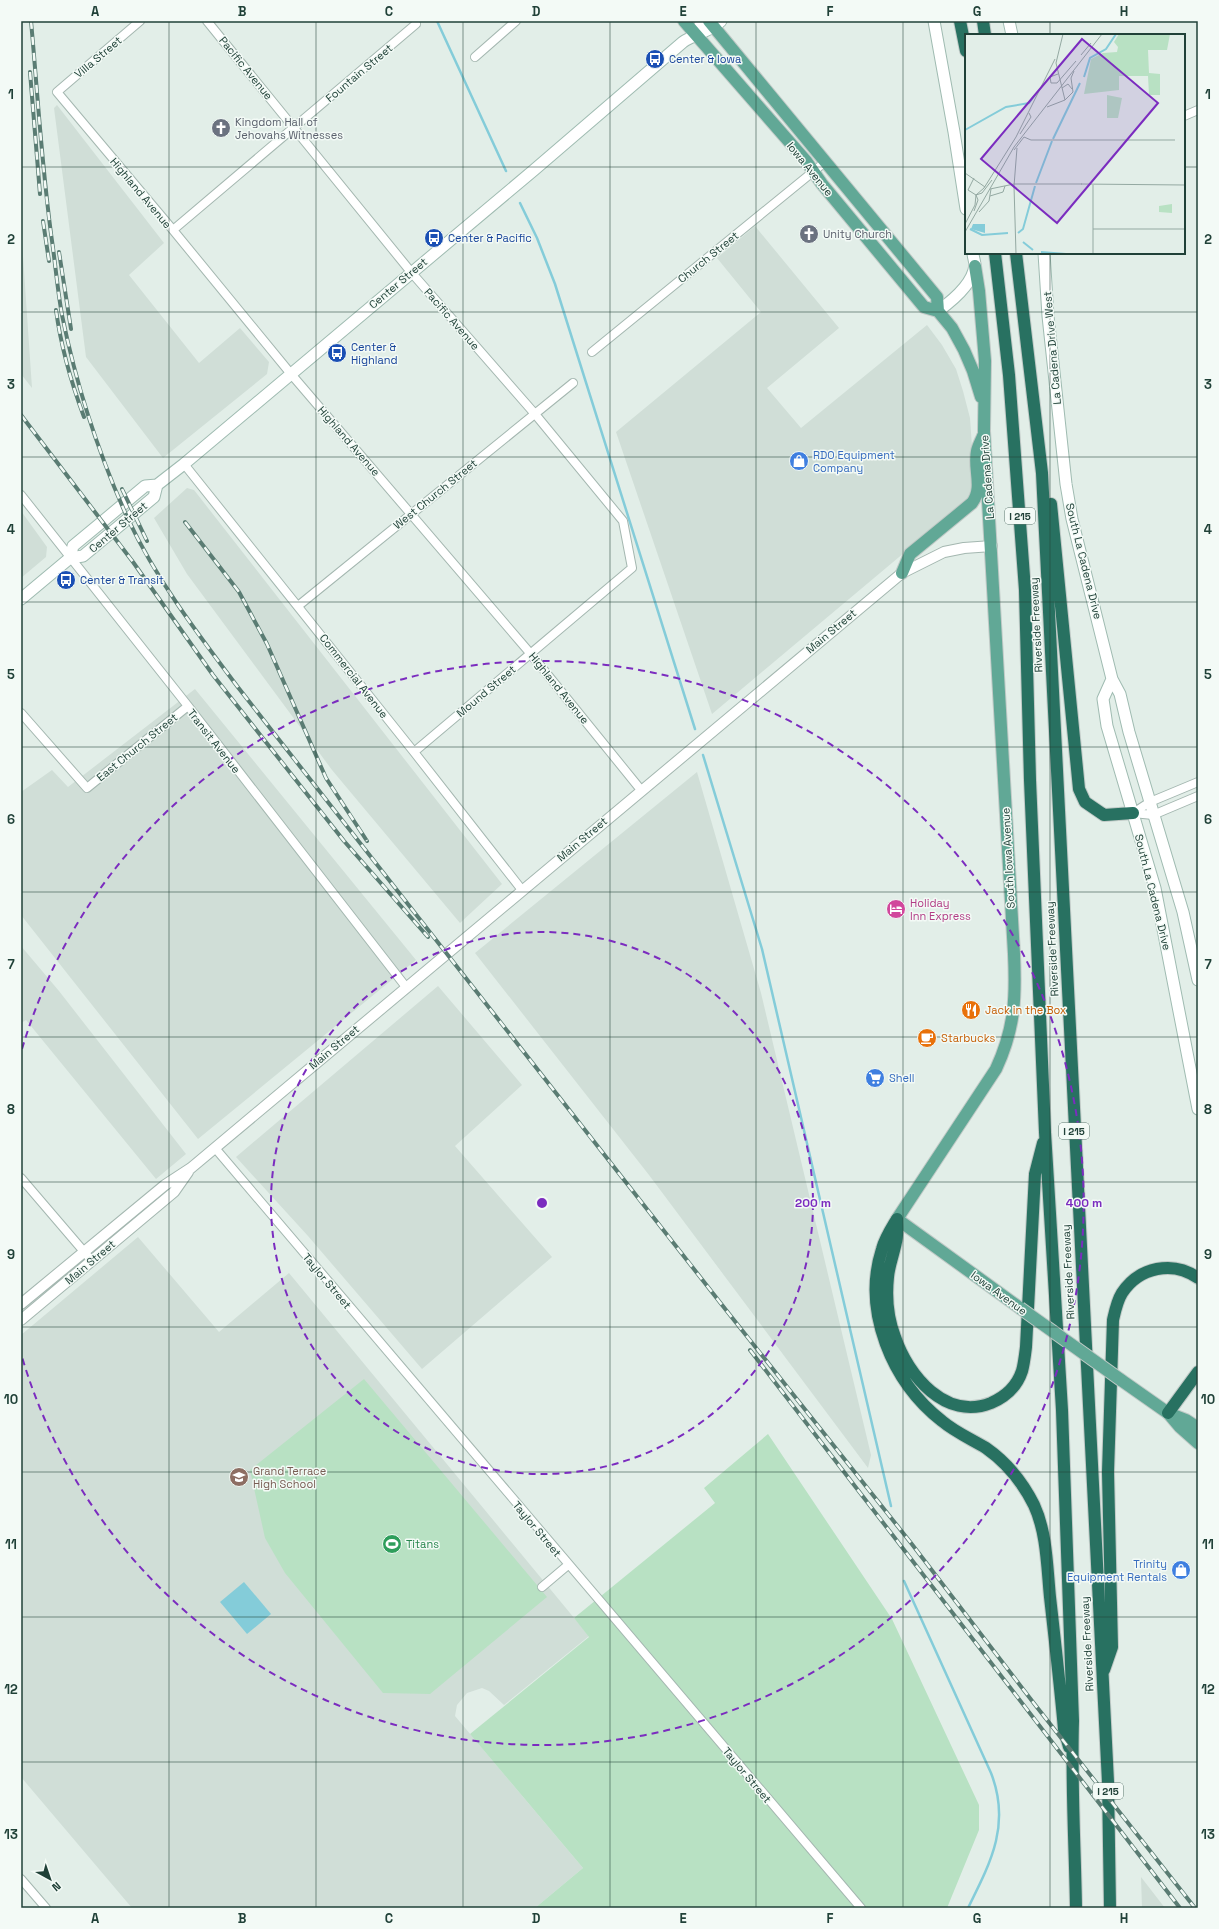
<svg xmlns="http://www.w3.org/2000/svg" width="1219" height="1929" viewBox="0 0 1219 1929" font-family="'Space Grotesk',sans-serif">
<rect width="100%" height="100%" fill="#e2eee8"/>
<path fill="#d0ded7" d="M57,105L164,243L129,275L199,363L240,328L269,362L267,374L163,458L86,357L54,108Z
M755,226L839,328L767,388L801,428L927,325L942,345L956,369L963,391L970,418L975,490L973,495L712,714L616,432L761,312L717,258Z
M21,227L32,388L21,374Z
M187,488L194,490L502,884L460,923L332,770L187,574L154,518Z
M21,511L47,547L46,557L21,578Z
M195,689L416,960L198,1139L21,915V792L52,770L68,787Z
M697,772L761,993L871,1455L868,1468L649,1175L475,953Z
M21,946L59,991L186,1154L156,1179L26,1020L21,1023Z
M438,986L522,1085L455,1146L552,1257L422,1369L308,1236L236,1157Z
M138,1237L219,1332L289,1273L589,1636L504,1705L489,1691L482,1688L467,1693L457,1705L455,1716L583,1868L535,1908H132L21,1777V1335Z
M1141,1877L1165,1908H1142Z"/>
<path fill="#b8e1c3" d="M364,1379L547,1597L430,1694L383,1693L285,1573L265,1538L250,1470Z
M768,1434L892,1619L979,1805V1830L947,1908H535L583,1868L470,1734L589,1637L574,1618L715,1503L704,1488Z"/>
<path fill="#84ccd9" d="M244,1582L271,1614L247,1634L220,1602Z"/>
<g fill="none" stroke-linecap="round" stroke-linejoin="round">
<path stroke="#84ccd9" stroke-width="2.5" d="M437,21L506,171
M520,203L537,238L555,284L695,729
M703,755L762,949L891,1506
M904,1581L991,1773C1011,1824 991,1862 968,1908"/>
<defs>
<path id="minor" d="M140,21L57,92L173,230L291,374L530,653L641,790
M207,21L411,272L535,414L623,521L632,568L414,752
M475,57L516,21
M1184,116L1198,110
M173,230L416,24
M592,352L825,162
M184,464L414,752L522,890
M21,495L188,706L406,987
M298,606L573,383
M21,713L87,788L188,706
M1133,813L1150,802L1198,782
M1133,813L1153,815L1198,796
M215,1148L861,1908
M21,1178L92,1261
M542,1587L568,1565
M21,1879L46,1908"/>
<path id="tertiary" d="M21,1304L165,1185L191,1168L902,573L944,552L964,548L992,546
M21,1320L174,1192L188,1172"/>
<path id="secondary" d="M934,21L954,132L966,209
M1009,21L1012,35
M696,34L702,21
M1044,253L1048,316L1066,484L1072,519L1112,679L1120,694L1129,732L1183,912L1198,980
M938,311C952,301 973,284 975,265C975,262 973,257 973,253
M70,558L73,546L102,522L145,486L157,485L184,464L534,170L683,42C695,34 711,31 721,21
M21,599L70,558L83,556L154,497L157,485
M1112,679L1103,699L1107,726L1155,888L1198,1109"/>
<path id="primary" d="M684,21L806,161L822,184L924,307L938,311
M709,21L937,297L938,311L952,328L964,350L973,371L981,397
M975,266L979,291L985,361L984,431L1014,954C1016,998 1015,1028 996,1069L897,1219L1020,1308
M902,573L910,554L972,503C984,487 973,469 977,451C978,446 981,441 983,436
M1121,1380L1168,1413L1186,1420L1198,1428
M1169,1414L1180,1427L1198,1443"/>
<path id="motorway" d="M960,21L966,51
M983,21L985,35
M995,253L1009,375L1025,590L1030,780L1045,1132L1062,1410L1073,1721C1071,1783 1075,1846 1076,1908
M1016,253L1042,473L1108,1782L1110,1908
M1051,504L1079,789L1085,802L1104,815L1133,813
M897,1219C891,1229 885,1238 882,1249C862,1311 892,1382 942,1421C955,1432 971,1439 986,1448C1006,1462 1023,1483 1034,1505C1047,1533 1047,1567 1050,1597C1055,1641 1060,1685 1064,1729L1069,1747
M897,1220C897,1227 898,1235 896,1242C894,1253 889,1265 888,1277C886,1296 888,1319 895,1337C908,1376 946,1421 991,1403C1005,1397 1017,1386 1022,1371C1024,1364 1025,1355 1026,1347L1035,1174L1043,1143
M1168,1413L1198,1372
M1104,1670L1112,1647L1108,1472L1113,1320C1115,1311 1117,1301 1122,1293C1139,1267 1173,1260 1198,1278"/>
</defs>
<use href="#minor" stroke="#a4b7b0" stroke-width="10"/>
<use href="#tertiary" stroke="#a4b7b0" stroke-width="12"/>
<use href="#secondary" stroke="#9fbbb1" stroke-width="13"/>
<use href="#primary" stroke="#c1cac7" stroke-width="14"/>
<use href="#motorway" stroke="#c1cac7" stroke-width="14"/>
<use href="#minor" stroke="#fff" stroke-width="8"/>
<use href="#tertiary" stroke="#fff" stroke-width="10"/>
<use href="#secondary" stroke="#fff" stroke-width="11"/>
<use href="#primary" stroke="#61a896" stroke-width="12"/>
<use href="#motorway" stroke="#287161" stroke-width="12"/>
<defs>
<path id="rail" d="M31,21C38,97 42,173 53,248C56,271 58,293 62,315C76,384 99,455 128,519C156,579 197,633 237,686L726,1310L911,1543L1036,1706L1195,1908
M30,72L40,194
M43,221L49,261
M59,252L71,329
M56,310C61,347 71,382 84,417
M21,415L133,562L213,675L344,841L428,937
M122,489L147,541
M185,522L239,592L267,644L326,778L367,841
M750,1350L1180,1908"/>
</defs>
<use href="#rail" stroke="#5a7c73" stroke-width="4"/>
<use href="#rail" stroke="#f3faf6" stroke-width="2.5" stroke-dasharray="8" stroke-linecap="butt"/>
<defs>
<path id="primary-bridge" d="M1020,1308L1121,1380"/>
</defs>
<use href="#primary-bridge" stroke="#c1cac7" stroke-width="14" stroke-linecap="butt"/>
<use href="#primary-bridge" stroke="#61a896" stroke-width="12"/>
</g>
<path fill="none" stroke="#204138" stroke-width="1" stroke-opacity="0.55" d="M169,21V1908M316,21V1908M463,21V1908M610,21V1908M756,21V1908M903,21V1908M1050,21V35M21,167H966M1184,167H1198M1050,253V1908M21,312H1198M21,457H1198M21,602H1198M21,747H1198M21,892H1198M21,1037H1198M21,1182H1198M21,1327H1198M21,1472H1198M21,1617H1198M21,1762H1198"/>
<g fill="none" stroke="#7b2cbf" stroke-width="2" stroke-dasharray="7 5">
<circle cx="542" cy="1203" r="271"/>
<path d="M22 1049A542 542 0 1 1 22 1357"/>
</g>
<defs>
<symbol id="bus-disc" viewBox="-11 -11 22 22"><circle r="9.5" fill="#1a4fb4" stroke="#f3faf6"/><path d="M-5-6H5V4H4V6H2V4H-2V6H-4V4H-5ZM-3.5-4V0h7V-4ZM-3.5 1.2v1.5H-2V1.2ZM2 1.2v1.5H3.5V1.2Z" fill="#fff"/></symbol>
<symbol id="church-disc" viewBox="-11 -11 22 22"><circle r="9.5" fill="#6b7280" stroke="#f3faf6"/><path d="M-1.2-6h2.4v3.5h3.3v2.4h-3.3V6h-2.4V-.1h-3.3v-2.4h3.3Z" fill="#fff"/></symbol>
<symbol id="shop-disc" viewBox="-11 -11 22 22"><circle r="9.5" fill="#3f7fe0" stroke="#f3faf6"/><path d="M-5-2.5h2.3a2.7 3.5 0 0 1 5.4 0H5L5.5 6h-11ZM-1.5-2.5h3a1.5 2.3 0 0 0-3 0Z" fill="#fff"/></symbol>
<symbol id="hotel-disc" viewBox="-11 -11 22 22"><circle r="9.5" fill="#d1479c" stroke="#f3faf6"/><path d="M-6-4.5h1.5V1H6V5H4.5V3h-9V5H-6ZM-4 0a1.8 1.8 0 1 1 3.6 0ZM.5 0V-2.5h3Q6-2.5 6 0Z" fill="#fff"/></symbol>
<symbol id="restaurant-disc" viewBox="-11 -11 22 22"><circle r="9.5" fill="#e8710a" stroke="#f3faf6"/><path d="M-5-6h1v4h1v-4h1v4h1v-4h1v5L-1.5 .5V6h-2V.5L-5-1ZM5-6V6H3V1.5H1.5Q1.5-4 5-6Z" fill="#fff"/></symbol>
<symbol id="cafe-disc" viewBox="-11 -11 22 22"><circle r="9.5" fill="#e8710a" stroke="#f3faf6"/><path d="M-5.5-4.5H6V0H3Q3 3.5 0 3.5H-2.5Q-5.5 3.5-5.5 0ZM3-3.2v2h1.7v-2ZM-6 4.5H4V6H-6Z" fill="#fff"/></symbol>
<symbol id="supermarket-disc" viewBox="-11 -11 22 22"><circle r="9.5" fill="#3f7fe0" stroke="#f3faf6"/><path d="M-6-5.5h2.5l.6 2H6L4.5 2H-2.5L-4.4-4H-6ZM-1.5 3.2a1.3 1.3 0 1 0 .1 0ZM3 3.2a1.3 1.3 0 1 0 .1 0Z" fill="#fff"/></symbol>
<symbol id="school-disc" viewBox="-11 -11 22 22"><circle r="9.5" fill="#8d6e63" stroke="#f3faf6"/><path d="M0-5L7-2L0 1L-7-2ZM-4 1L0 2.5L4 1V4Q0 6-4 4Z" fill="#fff"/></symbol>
<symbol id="stadium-disc" viewBox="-11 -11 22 22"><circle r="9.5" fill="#2e9e5b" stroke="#f3faf6"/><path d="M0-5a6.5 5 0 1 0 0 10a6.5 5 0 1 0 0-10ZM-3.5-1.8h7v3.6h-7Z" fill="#fff"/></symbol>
</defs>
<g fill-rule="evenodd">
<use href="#bus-disc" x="644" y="48" width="22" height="22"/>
<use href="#church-disc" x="210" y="117" width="22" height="22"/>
<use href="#church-disc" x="798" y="223" width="22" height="22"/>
<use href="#bus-disc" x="423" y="227" width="22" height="22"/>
<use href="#bus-disc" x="326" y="342" width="22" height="22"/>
<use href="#shop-disc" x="788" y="450" width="22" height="22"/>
<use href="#bus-disc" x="55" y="569" width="22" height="22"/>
<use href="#hotel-disc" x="885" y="898" width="22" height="22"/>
<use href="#restaurant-disc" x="960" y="999" width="22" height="22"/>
<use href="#cafe-disc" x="916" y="1027" width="22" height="22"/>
<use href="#supermarket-disc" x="864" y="1067" width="22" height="22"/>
<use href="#school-disc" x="228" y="1466" width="22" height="22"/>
<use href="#stadium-disc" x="381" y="1533" width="22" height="22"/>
<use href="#shop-disc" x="1170" y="1559" width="22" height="22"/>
</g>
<g text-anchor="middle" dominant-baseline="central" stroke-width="3" stroke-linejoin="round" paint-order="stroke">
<g fill="#f3faf6" stroke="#5f7871" stroke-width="1">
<rect x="1005" y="508" width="30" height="16" rx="3"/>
<rect x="1059" y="1123" width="30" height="16" rx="3"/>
<rect x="1093" y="1783" width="30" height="16" rx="3"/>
</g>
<g font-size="10" font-weight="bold" fill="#204138">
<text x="1020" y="516">I 215</text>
<text x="1074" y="1131">I 215</text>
<text x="1108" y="1791">I 215</text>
</g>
<g font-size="11" fill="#204138" stroke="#f3faf6">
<text transform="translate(98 57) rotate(-40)">Villa Street</text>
<text transform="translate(246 68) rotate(51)">Pacific Avenue</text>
<text transform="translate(359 73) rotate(-40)">Fountain Street</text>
<text transform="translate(810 169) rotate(51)">Iowa Avenue</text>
<text transform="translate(141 193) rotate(50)">Highland Avenue</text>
<text transform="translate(708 257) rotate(-39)">Church Street</text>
<text transform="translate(398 283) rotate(-40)">Center Street</text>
<text transform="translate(452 319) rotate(49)">Pacific Avenue</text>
<text transform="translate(1052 348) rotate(-95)">La Cadena Drive West</text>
<text transform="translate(349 441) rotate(49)">Highland Avenue</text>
<text transform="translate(987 477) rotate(-94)">La Cadena Drive</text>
<text transform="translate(435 494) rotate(-39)">West Church Street</text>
<text transform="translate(118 527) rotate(-40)">Center Street</text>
<text transform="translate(1084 561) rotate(76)">South La Cadena Drive</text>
<text transform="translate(1036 625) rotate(-93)">Riverside Freeway</text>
<text transform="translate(831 631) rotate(-40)">Main Street</text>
<text transform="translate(354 676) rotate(52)">Commercial Avenue</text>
<text transform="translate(559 688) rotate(51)">Highland Avenue</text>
<text transform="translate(486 691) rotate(-40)">Mound Street</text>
<text transform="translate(214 741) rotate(52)">Transit Avenue</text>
<text transform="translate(137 747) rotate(-39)">East Church Street</text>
<text transform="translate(582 839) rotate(-40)">Main Street</text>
<text transform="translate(1008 858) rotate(-93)">South Iowa Avenue</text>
<text transform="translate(1153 892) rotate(76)">South La Cadena Drive</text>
<text transform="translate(1052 949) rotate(-93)">Riverside Freeway</text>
<text transform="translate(334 1047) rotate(-40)">Main Street</text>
<text transform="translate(90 1262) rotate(-40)">Main Street</text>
<text transform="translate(1068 1272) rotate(-93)">Riverside Freeway</text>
<text transform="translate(327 1281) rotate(50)">Taylor Street</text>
<text transform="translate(999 1293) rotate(36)">Iowa Avenue</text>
<text transform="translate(537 1529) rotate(50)">Taylor Street</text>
<text transform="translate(1087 1644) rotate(-93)">Riverside Freeway</text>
<text transform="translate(747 1775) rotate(50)">Taylor Street</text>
</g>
<g font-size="11" fill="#164399" stroke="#f3faf6" text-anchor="start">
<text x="669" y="59">Center &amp; Iowa</text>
<text x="448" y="238">Center &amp; Pacific</text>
<text x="351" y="347">Center &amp;<tspan x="351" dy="13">Highland</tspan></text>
<text x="80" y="580">Center &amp; Transit</text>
</g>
<g font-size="11" fill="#5b616d" stroke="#f3faf6" text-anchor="start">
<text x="235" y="122">Kingdom Hall of<tspan x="235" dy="13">Jehovahs Witnesses</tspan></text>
<text x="823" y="234">Unity Church</text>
</g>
<g font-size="11" fill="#366cbe" stroke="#f3faf6" text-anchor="start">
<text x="813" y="455">RDO Equipment<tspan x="813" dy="13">Company</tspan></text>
<text x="889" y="1078">Shell</text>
<text x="1167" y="1564" text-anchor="end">Trinity<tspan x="1167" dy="13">Equipment Rentals</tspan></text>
</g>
<g font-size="11" fill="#b23c85" stroke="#f3faf6" text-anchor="start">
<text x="910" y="903">Holiday<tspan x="910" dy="13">Inn Express</tspan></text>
</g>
<g font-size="11" fill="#c56008" stroke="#f3faf6" text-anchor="start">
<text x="985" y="1010">Jack in the Box</text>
<text x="941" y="1038">Starbucks</text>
</g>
<g font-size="11" fill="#785e54" stroke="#f3faf6" text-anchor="start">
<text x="253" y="1471">Grand Terrace<tspan x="253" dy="13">High School</tspan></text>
</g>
<g font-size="11" fill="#27864d" stroke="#f3faf6" text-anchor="start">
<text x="406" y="1544">Titans</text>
</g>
</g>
<g transform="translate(965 34)">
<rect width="220" height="220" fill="#e2eee8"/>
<path d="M154,0H205L202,16H183L184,39L195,40V61H184L183,42H154V56L119,60L126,25L138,19L152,18L153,13L149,8ZM142,61L157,64L153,84H142ZM207,170V179L194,178V172Z" fill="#b8e1c3"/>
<path d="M8,190H20V199L6,195Z" fill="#84ccd9"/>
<path fill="none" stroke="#84ccd9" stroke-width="2" d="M119,43L125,24L141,15L151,0M0,96L41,73L64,69L70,61M88,105L115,49M71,149L87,107M5,195L17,201L43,199M53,199L58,195L70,152M58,208L68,216M76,218L101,220"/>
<path fill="none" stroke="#94a9a2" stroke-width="1" d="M116,21L126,9M93,40L85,43L86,49H92L111,27M97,54L103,50L107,55M100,66L108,58L106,44L109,37M82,73L100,66L91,29L98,0M55,100L66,83L64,79M59,103L66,106H210M49,116L59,103M0,139L20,153M9,144L3,156L11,161M116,150L220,151M128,151V220M25,155L49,150H117M25,162L38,158L40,152M9,177L13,166L11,161L17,159L27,146M14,178L24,167L26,155M0,190L10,171L11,161L19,154L51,103L90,25M128,195H220M0,198L49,113L137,0M51,220L49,152L52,114"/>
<path fill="#7b2cbf" fill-opacity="0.15" stroke="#7b2cbf" stroke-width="2" d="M117,5L193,69L92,189L16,125Z"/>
<rect width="220" height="220" fill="none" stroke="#204138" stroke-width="2"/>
</g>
<circle cx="542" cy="1203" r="6" fill="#7b2cbf" stroke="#f3faf6" stroke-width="2"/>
<g font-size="12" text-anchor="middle" font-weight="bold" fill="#7b2cbf" stroke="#f3faf6" stroke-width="3" stroke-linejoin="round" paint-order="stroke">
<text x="813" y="1207">200 m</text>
<text x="1084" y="1207">400 m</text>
</g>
<rect width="1219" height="1929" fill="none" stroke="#f3faf6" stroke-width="44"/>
<g transform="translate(50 1879) rotate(140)" stroke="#f3faf6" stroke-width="3" paint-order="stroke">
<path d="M0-3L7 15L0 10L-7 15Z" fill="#204138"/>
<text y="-6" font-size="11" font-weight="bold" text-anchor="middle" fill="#204138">N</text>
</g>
<rect x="22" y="22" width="1175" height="1885" fill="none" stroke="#204138" stroke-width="1.5"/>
<g font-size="13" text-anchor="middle" font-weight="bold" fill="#204138">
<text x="95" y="16">A</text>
<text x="242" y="16">B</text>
<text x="389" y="16">C</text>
<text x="536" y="16">D</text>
<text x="683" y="16">E</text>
<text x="830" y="16">F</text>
<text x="977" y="16">G</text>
<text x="1124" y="16">H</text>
<text x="11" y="99">1</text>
<text x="1208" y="99">1</text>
<text x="11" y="244">2</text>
<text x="1208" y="244">2</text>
<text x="11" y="389">3</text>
<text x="1208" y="389">3</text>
<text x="11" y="534">4</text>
<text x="1208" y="534">4</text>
<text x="11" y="679">5</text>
<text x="1208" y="679">5</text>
<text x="11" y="824">6</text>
<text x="1208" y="824">6</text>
<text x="11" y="969">7</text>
<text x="1208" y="969">7</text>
<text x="11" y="1114">8</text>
<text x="1208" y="1114">8</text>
<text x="11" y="1259">9</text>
<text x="1208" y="1259">9</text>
<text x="11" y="1404">10</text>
<text x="1208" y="1404">10</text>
<text x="11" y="1549">11</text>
<text x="1208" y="1549">11</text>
<text x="11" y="1694">12</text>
<text x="1208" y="1694">12</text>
<text x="11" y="1839">13</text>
<text x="1208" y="1839">13</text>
<text x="95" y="1923">A</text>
<text x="242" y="1923">B</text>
<text x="389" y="1923">C</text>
<text x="536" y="1923">D</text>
<text x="683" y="1923">E</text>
<text x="830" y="1923">F</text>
<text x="977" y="1923">G</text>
<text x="1124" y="1923">H</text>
</g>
</svg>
